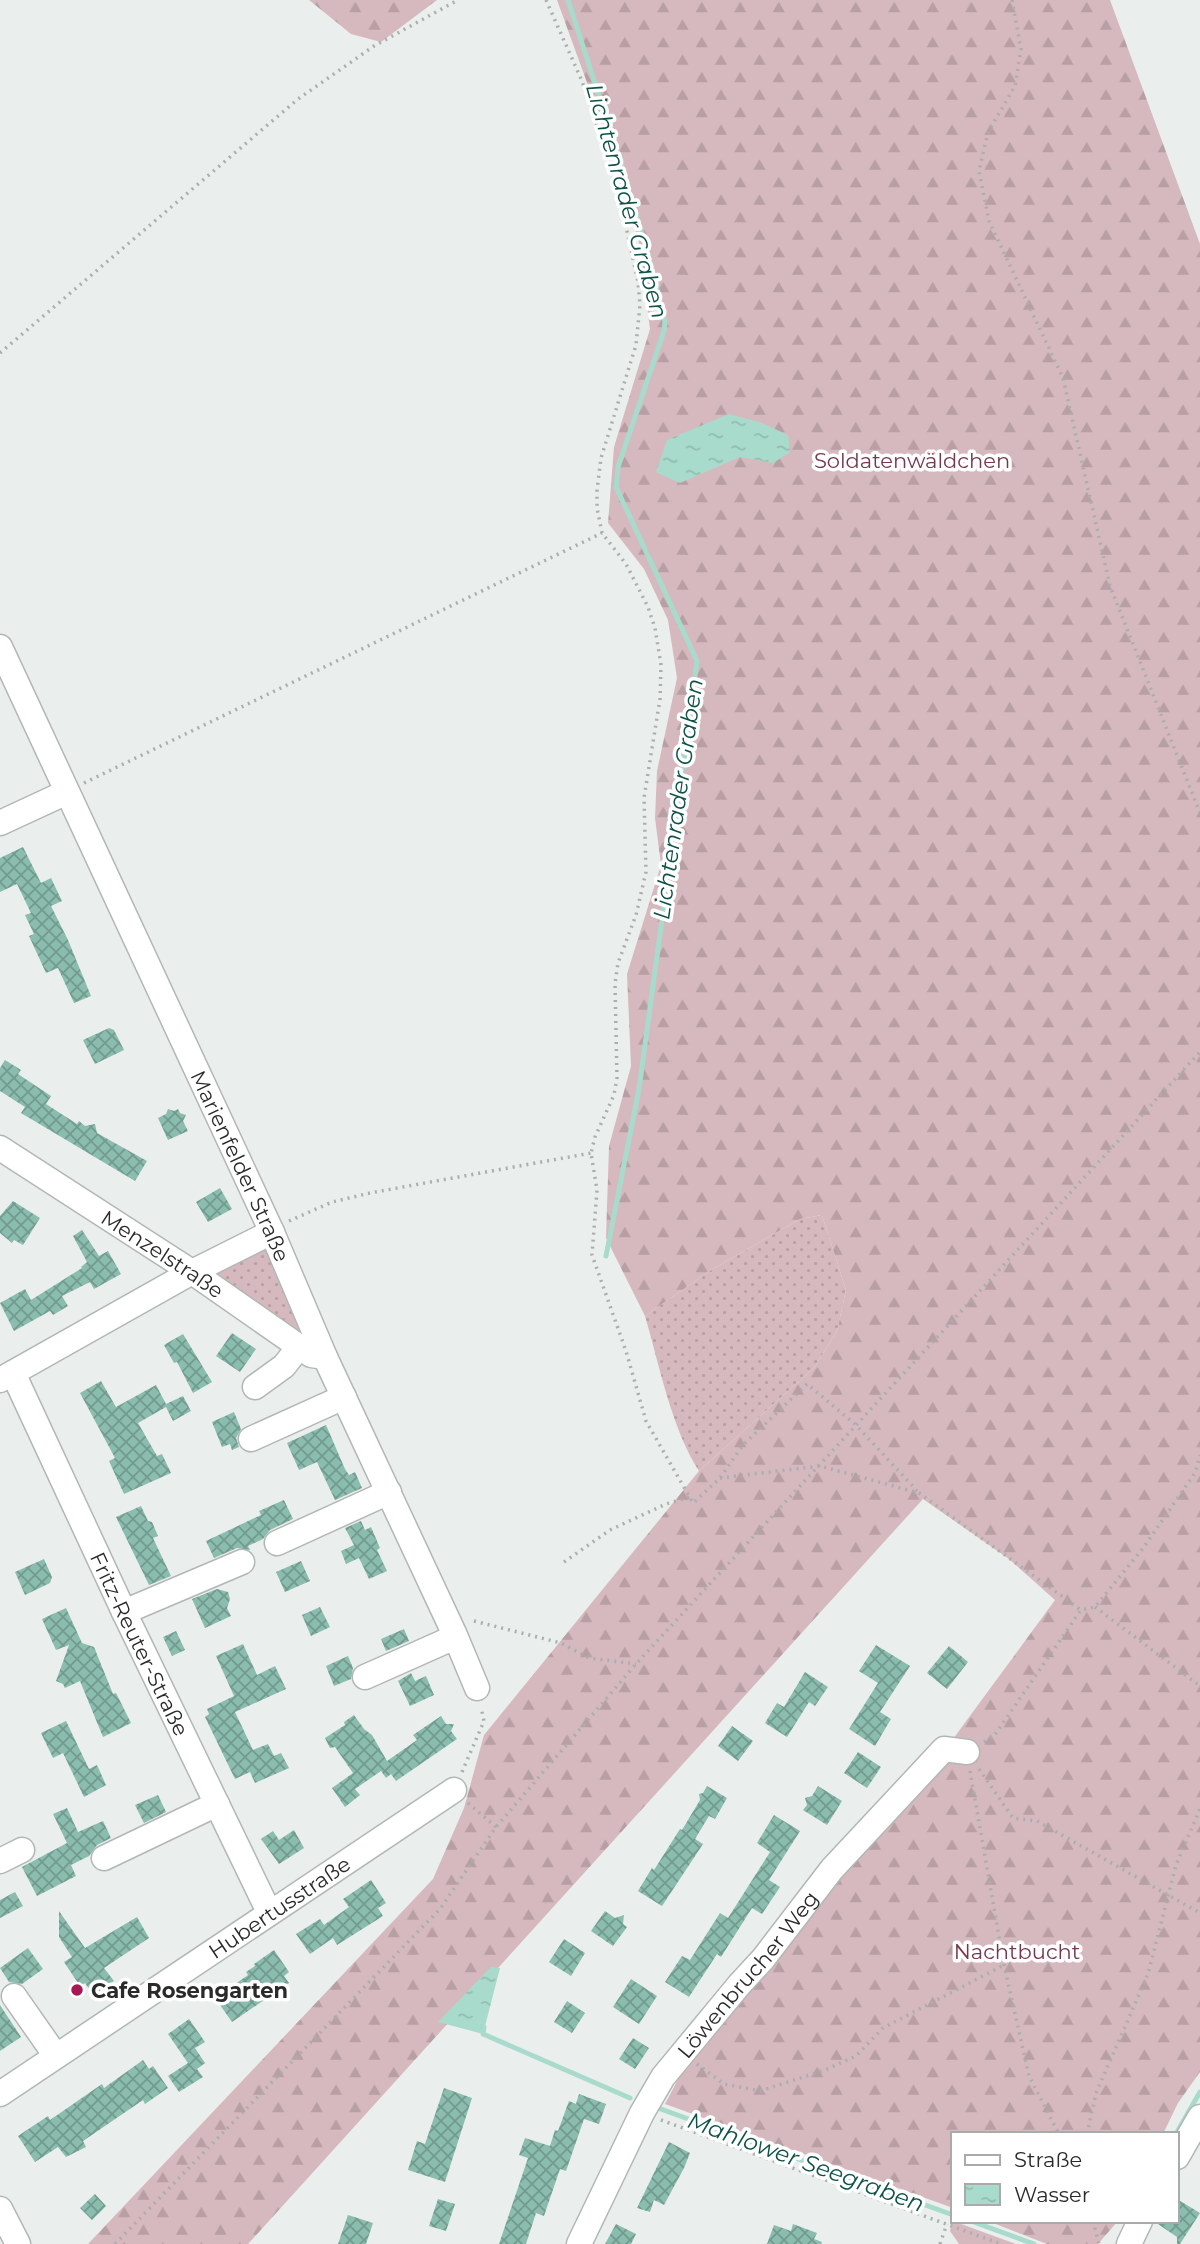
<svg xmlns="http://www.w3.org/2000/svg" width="1200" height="2244" viewBox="0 0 1200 2244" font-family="Montserrat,sans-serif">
<defs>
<pattern id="grass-dots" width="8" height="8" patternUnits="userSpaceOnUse" patternTransform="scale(1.75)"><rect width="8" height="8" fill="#d6b9bf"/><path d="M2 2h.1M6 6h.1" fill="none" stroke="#b89fa4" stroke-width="1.8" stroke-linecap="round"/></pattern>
<pattern id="forest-firs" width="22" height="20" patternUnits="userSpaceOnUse" patternTransform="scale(1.75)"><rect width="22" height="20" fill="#d6b9bf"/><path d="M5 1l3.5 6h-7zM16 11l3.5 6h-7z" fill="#b89fa4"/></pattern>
<pattern id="water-ripples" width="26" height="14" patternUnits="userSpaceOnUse" patternTransform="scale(1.75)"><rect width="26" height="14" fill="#a8dbcc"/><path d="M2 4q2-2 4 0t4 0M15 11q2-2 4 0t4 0" fill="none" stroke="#91bcaf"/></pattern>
<pattern id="building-cross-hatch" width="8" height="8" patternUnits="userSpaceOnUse" patternTransform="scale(1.75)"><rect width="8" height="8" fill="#8bbdaf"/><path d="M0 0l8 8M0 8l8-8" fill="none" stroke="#729a8f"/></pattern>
</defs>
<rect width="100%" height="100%" fill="#eaefed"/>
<path fill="url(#grass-dots)" d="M822,1215L846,1290L837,1331L814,1368L699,1471C672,1430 659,1364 645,1316L711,1270L800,1219Z
M269,1243L306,1326L294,1337L217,1281L220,1268Z"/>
<path fill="url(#forest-firs)" d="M309,0H437L381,42L351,34Z
M557,0H1110L1200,244V2072L1178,2103L1163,2134H953V2208L665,2104L684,2068L942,1754L1055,1600L1009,1559L923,1499L248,2244H88L433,1879L464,1808L484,1735L699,1471L814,1368L837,1331L846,1290L822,1215L800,1219L711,1270L645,1316L606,1238L609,1146L631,1066L627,974L661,865L655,818L657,771L677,678L668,620L644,569L608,523L614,447L650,329L639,242L614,157Z
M988,2221H1118L1098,2244H1047Z"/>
<path fill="#d6b9bf" d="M952,2221H953L1016,2244H959L950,2231Z"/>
<path fill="url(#water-ripples)" d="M729,414L762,423L788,435L790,452L773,463L740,457L680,483L656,472L667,440Z
M491,1967L500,1968L483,2034L438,2022Z"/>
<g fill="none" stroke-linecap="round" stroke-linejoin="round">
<path stroke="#a8dbcc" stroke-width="5" d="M568,0L623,170L651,265L665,322L664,331L618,467L616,487L697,661L639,1089L606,1256
M484,2027L483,2034L630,2098
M658,2108L953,2215
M1176,2134L1200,2092
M971,2221L1034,2244"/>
</g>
<path fill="url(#building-cross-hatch)" d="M23,847L41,883L51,878L62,901L51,906L68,940L91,996L74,1003L58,968L46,973L29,936L34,934L25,915L31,913L17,884L0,892V858Z
M109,1028L114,1030L124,1050L95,1064L83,1040Z
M5,1060L21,1070L18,1074L51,1096L46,1104L77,1124L79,1121L85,1126L95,1124L97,1133L147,1161L135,1181L21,1113L25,1107L0,1091V1068Z
M168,1109L174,1111L178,1109L180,1113L186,1115L183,1121L188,1131L168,1140L158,1118L166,1114Z
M220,1188L232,1209L208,1222L196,1202Z
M13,1201L40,1218L23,1245L14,1240L12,1243L0,1233V1216Z
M82,1230L99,1256L108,1251L121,1274L94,1289L90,1282L62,1296L68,1306L53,1315L50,1311L14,1331L0,1303L25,1289L31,1300L82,1268L81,1267L87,1262L73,1236Z
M232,1333L256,1349L240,1372L216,1356Z
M183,1334L212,1382L193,1393L177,1362L174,1363L164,1345Z
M101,1381L116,1407L156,1385L166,1404L183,1396L191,1411L173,1421L166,1407L138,1423L157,1456L162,1454L171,1473L124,1494L109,1461L115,1458L80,1393Z
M234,1412L241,1429L236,1438L239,1447L232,1450L230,1444L222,1447L212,1422Z
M326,1425L345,1469L349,1475L355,1472L362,1488L335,1500L317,1462L299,1470L287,1443Z
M284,1500L293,1519L270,1530L263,1539L248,1546L250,1550L237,1548L214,1558L206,1541L261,1515L259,1511Z
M141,1506L148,1521L152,1522L158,1536L153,1538L171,1576L149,1585L116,1517Z
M361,1521L365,1530L371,1527L380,1548L377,1550L387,1571L369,1579L359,1558L346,1564L341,1551L354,1545L345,1528Z
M44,1559L52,1577L50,1583L25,1595L15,1572Z
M301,1561L310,1581L285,1592L276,1572Z
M217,1589L228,1592L230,1599L227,1608L231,1616L205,1628L192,1599Z
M320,1607L330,1627L311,1636L302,1615Z
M66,1608L82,1643L94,1647L113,1694L116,1693L131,1723L103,1737L80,1681L65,1688L63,1684L56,1681L69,1645L56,1650L42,1619Z
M404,1629L409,1641L386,1651L381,1639Z
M176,1631L185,1650L172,1656L163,1637Z
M243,1644L257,1675L275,1666L286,1689L235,1712L253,1750L268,1744L274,1756L281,1753L289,1768L255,1783L250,1772L235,1779L205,1717L209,1714L207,1709L234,1696L216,1656Z
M876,1645L910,1666L880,1712L891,1719L875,1746L849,1729L878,1683L859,1671Z
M949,1646L968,1662L947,1689L927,1673Z
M348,1656L353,1668L351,1679L334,1686L326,1666Z
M805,1672L828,1687L815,1706L809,1702L787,1737L765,1723L777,1703L784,1707Z
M411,1673L415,1681L426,1676L434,1695L410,1706L398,1681Z
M354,1715L364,1729L372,1735L387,1761L417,1740L413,1735L441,1716L446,1724H454L451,1731L457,1739L396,1781L391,1774L386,1778L381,1771L355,1789L360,1795L345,1807L332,1788L353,1773L335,1747L330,1748L325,1738L345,1725L344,1722Z
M66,1721L89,1769L97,1765L106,1785L84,1797L63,1753L53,1758L41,1733Z
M732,1726L753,1741L738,1761L718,1746Z
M858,1752L881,1767L867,1788L844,1773Z
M707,1786L727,1798L715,1819L709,1816L695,1839L703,1844L662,1906L638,1891L652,1868L654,1870L680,1829L682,1830L700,1800L699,1794L703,1793Z
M818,1786L842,1801L827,1825L803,1810L807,1805L805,1798L812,1796Z
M158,1795L166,1812L144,1823L135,1805Z
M67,1808L78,1832L103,1821L111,1838L97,1845L89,1856L71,1865L76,1876L37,1896L22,1867L67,1843L53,1814Z
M774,1815L800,1831L769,1880L780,1887L762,1914L752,1908L721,1957L717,1954L689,1997L665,1982L682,1956L690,1960L720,1913L728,1918L770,1852L757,1843Z
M294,1830L304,1848L279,1864L261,1839L273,1831L279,1840Z
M371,1880L386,1903L378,1908L383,1916L337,1945L333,1938L310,1954L296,1934L320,1919L324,1925L349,1907L343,1899Z
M15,1892L23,1906L0,1918V1900Z
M59,1911L85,1948L137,1917L149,1938L104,1968L114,1981L93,1995L85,1983L80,1986L64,1962L72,1957L59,1937Z
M605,1911L615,1918L624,1915L623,1924L627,1927L613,1946L591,1931Z
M564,1939L585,1953L571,1976L549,1962Z
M28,1948L43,1969L22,1984L9,1982L0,1968Z
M274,1950L289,1972L284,1976L289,1983L232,2022L215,1998L248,1975L246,1972L255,1966L254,1964Z
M631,1979L657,1996L639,2024L613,2007Z
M567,2001L585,2013L572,2033L554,2022Z
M0,2005L21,2037L0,2051Z
M189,2019L205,2042L195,2048L205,2063L197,2069L203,2077L179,2092L168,2076L188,2063L168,2034Z
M633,2038L649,2048L635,2069L619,2059Z
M143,2060L149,2069L153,2066L168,2088L145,2104L143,2100L83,2141L86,2147L66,2157L58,2147L35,2162L18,2136L48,2116L50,2120L102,2084L104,2088Z
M444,2088L472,2098L445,2182L408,2170L417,2141L425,2144Z
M579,2094L606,2104L599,2124L584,2119L566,2171L560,2169L544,2216L536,2213L526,2244H499L528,2158L519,2155L525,2138L550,2146L555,2130L558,2131L569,2101L576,2104Z
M669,2142L690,2153L684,2168L664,2205L654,2200L650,2212L637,2208Z
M95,2194L106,2206L92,2220L80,2208Z
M438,2199L455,2204L446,2231L429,2226Z
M1177,2199L1200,2213L1180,2244H1177V2237L1155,2222L1177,2221Z
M348,2215L373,2223L366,2244H338Z
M616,2224L636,2234L631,2244H605Z
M793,2224L817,2233L814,2239L822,2242L821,2244H767L774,2225L791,2231Z"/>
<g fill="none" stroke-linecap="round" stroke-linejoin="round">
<defs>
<g id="minor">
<path id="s1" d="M0,647L271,1230L325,1357L454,1633L477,1688"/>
<path d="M0,823L67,792"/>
<path id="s2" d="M0,1148L192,1272L311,1355L325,1357"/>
<path id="s3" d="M13,1373L124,1612L269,1912"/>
<path d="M0,1380L192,1272L272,1232"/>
<path d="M255,1387L284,1366L299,1347"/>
<path d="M251,1439L344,1397"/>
<path d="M277,1543L389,1492"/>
<path d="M124,1612L242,1562"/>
<path d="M365,1677L455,1637"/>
<path d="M104,1858L217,1804"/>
<path d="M0,1861L22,1850"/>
<path d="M14,1996L56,2056"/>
<path id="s4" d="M0,2094L454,1790"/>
<path d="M1177,2157L1200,2117"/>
<path d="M0,2209L18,2244"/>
<path id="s5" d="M579,2244L642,2113L663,2077L739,1985L763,1959L832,1869L944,1749L967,1752"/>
<path d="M1129,2244L1140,2221"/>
</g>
</defs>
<use href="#minor" stroke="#b2b7b6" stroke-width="27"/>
<path stroke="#aaaeac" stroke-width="3.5" stroke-dasharray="2 5" stroke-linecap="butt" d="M546,0L582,81L603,143L622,208L638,282L640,305L636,345L601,458L597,490V508L602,533L626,564L648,607L655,628L661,665L660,699L644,798L646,872L636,915L618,963L615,984L617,1078L614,1095L595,1137L591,1153L597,1190L592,1255L626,1351L646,1421L693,1503L720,1478L743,1445L807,1384L855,1424L919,1493
M1012,0L1021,49L1015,86L988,132L979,171L989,221L1063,378L1110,586L1200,813
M0,353L298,99L374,46L458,0
M84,783L602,533
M289,1221L332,1202L370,1193L591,1153
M720,1478L820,1466L919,1493L1081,1610
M564,1562L610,1530L666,1504L690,1497
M1095,1607L1200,1686
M474,1621L561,1643L589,1658L636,1664
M984,1742L994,1736L1081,1610L1095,1607L1144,1547L1195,1473L1200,1455
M979,1769L1013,1818L1037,1821L1200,1913
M970,1771L1004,1965L1029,2076L1059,2134
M462,1772L484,1721L481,1707
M468,1803L496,1827
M697,2064L724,2084L760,2091L825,2070L856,2056L883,2028L1004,1965
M661,2120L1001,2244
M1087,2134L1096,2093L1148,1974L1176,1865L1200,1809
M1093,2221L1099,2244
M115,2244L440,1909L496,1827L636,1664L1200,1052
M940,2244L947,2224"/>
<use href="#minor" stroke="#fff" stroke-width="24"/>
</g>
<circle fill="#a81855" stroke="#fff" stroke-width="2.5" cx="77" cy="1990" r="7"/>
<g text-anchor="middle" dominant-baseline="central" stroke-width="7" stroke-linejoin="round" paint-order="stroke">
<g font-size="21" fill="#75394a" stroke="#fff">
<text x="912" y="460">Soldatenwäldchen</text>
<text x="1017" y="1951">Nachtbucht</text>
</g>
<g font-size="21" fill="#292b2b" stroke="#fff">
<text stroke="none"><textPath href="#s1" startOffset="572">Marienfelder Straße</textPath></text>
<text stroke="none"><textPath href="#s2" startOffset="194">Menzelstraße</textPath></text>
<text stroke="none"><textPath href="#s3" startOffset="299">Fritz-Reuter-Straße</textPath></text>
<text stroke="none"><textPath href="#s4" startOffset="336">Hubertusstraße</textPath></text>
<text stroke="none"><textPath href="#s5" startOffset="320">Löwenbrucher Weg</textPath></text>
</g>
<g font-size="21" font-weight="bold" fill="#292b2b" stroke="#fff" text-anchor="start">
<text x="91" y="1990">Cafe Rosengarten</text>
</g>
<g font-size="23" font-style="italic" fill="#0e5345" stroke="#fff">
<text transform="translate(627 201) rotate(74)">Lichtenrader Graben</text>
<text transform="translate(678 799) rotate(-82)">Lichtenrader Graben</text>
<text transform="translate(806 2162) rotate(20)">Mahlower Seegraben</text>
</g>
</g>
<rect x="951" y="2132" width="228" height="91" fill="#ffffff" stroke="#a9aaaa" stroke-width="2"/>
<rect x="965" y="2155" width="35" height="10" fill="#ffffff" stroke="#a9aaaa" stroke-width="2"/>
<text x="1014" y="2167" font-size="21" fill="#292b2b">Straße</text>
<rect x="965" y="2184" width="35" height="21" fill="url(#water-ripples)" stroke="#a9aaaa" stroke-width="2"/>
<text x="1014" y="2202" font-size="21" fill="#292b2b">Wasser</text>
</svg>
